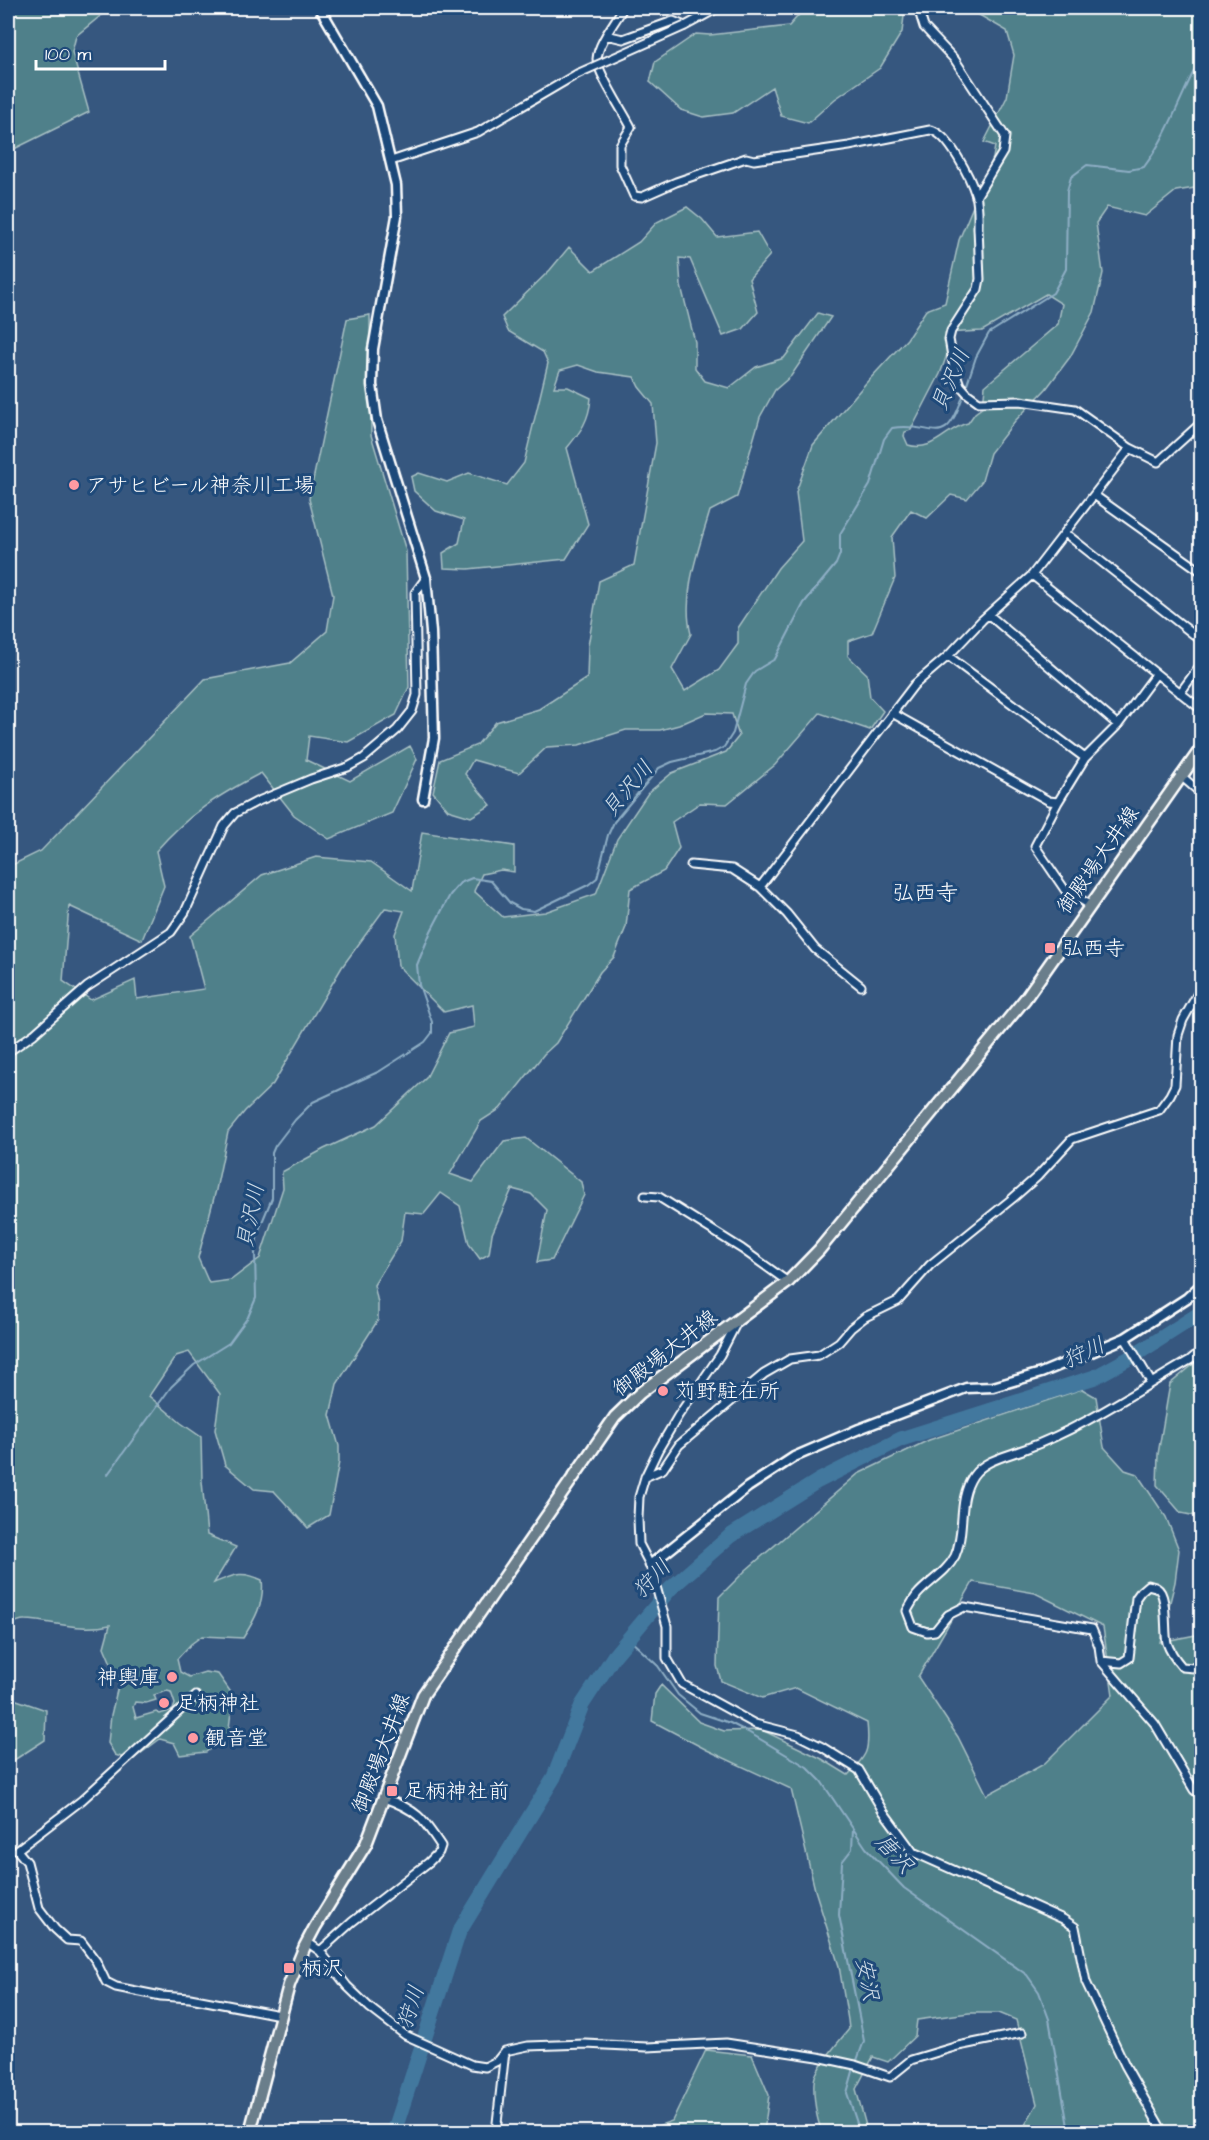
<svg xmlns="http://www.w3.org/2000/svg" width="1209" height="2140" viewBox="0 0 1209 2140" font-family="'Architects Daughter','Klee One',sans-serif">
<rect width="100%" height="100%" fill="#36577f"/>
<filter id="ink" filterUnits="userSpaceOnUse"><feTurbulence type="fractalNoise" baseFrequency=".0167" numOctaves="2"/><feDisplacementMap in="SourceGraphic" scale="12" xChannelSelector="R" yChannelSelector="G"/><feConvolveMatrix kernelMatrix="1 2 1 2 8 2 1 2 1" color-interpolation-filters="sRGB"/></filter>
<g filter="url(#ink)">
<path fill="#50808a" stroke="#a8c0c4" stroke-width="1.5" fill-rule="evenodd" d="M8,8H110L76,36L72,52L89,112L8,152Z
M805,8H905L902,32L880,68L835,99L808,123L781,116L772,87L733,113L703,117L681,110L650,82L655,62L696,34L710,35L789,26Z
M967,8H1201V187L1176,191L1145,216L1107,207L1096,223L1103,273L1094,312L1070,357L1046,389L1015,421L990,453L982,481L967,499L951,495L927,518L911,510L892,537L895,578L872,633L848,641V656L867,674L870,697L883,711L870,730L820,713L775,765L727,804L700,803L672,822L679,848L664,871L630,889L626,927L614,957L600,972L556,1043L544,1054L500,1109L481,1121L450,1174L473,1182L504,1141L526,1138L581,1182L584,1195L552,1260L537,1262L547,1210L531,1194L512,1189L492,1234L489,1254L480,1259L469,1244L460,1206L441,1193L424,1214L405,1212L401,1241L374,1285L378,1303V1320L337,1384L330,1415L339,1446V1462L329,1515L308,1528L274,1491L254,1489L225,1465L215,1430L220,1394L189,1352L176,1356L149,1396L181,1423L201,1437L202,1481L207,1535L236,1547L214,1583C234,1575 241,1570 262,1580C265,1602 254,1621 243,1638L202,1636L191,1644L177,1659L180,1672L189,1677L205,1672L218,1674L230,1691L231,1712L228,1736L206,1752L180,1755L174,1743L160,1739L132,1760L115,1755L108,1743L111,1715L119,1682L104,1647L110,1625C79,1632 54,1621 25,1620C19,1619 13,1624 8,1626V867L41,851L205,679L290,663L327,631L333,595L309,499L347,319L370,315L371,435L406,551L409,687L396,715L348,742L309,736L306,760L350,781L410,746L417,759L392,813L329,839L294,815L261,773C219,795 188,814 156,851L164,886L142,940L69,906L63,981L91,1000L135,980L137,999L204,989L190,936L262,875L316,857L371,862L412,891L422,832L514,846V872L501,870L482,874L474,891L503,917L545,912L596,894L617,839L648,793L672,773L726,752L739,736L732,714L706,713L679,725L660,730H626L579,745L547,747L519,773L473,760L465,774L491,805L471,817L448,810L433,792L440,760L477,745L496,722L539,709L587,678L588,646L599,581L634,565L656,443L653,404L639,387L634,377L598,372L578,365L560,370L554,387H568L591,398C589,421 581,431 567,448L588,524L566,559L468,569L444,568L443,553L459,543L464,520L436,511L414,491L411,477L419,473L447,482L469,473L507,485L524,463L548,363L543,352L508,331L502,317L550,270L569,247L593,271L639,242L657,222L687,207L702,219L717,237L757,232L770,255L749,279L758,312L743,329L723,336L690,259L679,258L681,286L695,342V368L705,381L729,388L756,367L784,358L818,313L831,317L791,376L775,390L760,417L737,497L710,511C699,549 681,594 691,634L672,669L685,691L719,670L738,644V628L778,568L802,541L796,492L813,445L866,383L907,339L926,310L945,303L959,240L993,158L995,146L984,142L1007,97L1014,55L1007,31ZM1046,294L1062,304L1058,324L985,386L983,407L975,413L968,423C947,427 934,453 908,445L904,436L905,432L911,430L940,374L948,352L945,333L982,331ZM385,908L404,911L395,934L398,966L444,1012L472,1005L474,1027L449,1033L426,1078L376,1125L324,1149L282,1172L283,1188L260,1258L231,1280L209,1283L198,1258L216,1190L228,1132L245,1111L273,1084L342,967ZM167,1691L171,1692L175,1704L173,1710L160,1714L156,1712L136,1718L133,1707L135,1702L146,1703L156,1700L154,1695Z
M1201,1358V1517L1181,1513L1157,1485L1158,1454L1170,1384Z
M1082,1389L1096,1397L1104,1447L1125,1470L1137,1474L1166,1517L1179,1550L1175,1582L1160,1642L1201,1634V2132H1021L1037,2104L1016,2020L999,2013H969L917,2020L915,2036L888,2062L873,2057L856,2089L866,2126L862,2132H824C816,2126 811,2083 816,2074C824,2058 838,2043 849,2029L848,2020L839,1966L815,1890L791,1789L707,1750L652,1721L655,1694L661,1685L699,1722L724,1731L762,1730L822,1759L848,1775C867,1755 870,1751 867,1723L796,1688L762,1698L721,1681L717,1666L719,1597L746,1570L858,1474L929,1440ZM973,1582L1035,1593L1103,1627L1113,1695L1044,1764L987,1795L958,1737L918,1677Z
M8,1697L46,1710L45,1740L8,1764Z
M706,2050L752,2055L769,2095L764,2132H640L672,2121Z"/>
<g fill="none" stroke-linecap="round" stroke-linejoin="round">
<path stroke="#8eaec5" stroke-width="2" d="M966,387L976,357L989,333L1053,293L1066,269L1067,191L1071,177L1087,165L1129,170L1144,167C1169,134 1182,92 1202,55
M108,1474L171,1387L194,1365L229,1343L248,1317L256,1298L255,1253L258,1232L272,1198V1153L275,1146L295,1120L313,1102L380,1071L425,1042L432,1033V1022L419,985L417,965L431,931L450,895L460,883L472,878L491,881L510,903L521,909L534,911L588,885L597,878L608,835L614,822L659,768L672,762L715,752L724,747L733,733L746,684L755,671L775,659L804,603L836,564L840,554V534L870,485L884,439L892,428C934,420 944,455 964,393
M629,1639L658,1666L678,1695L700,1713L730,1723L748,1732L807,1767L821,1781L866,1848L904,1888L1027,1975L1039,1992L1049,2019L1069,2132
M853,1829L852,1849L842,1862L839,1915L864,2041L856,2063
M854,2068L847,2093L860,2132"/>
<path stroke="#42789e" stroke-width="15" d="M394,2132L459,1932L554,1777L582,1705L614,1656L670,1589L730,1536L818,1481L901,1439L1095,1377L1135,1355L1202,1312"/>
<defs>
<path id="minor" d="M623,8C616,21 598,43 597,59C597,72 624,113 631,127L620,145V165L634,196L642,197L676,182L746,158L754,160L849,146L930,130C948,132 971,179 976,196C979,206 978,218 978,228C979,245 979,262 980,279L978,289L951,331L949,339L954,368L960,385L968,394L979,402L1020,401L1075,409L1130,448L1158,462L1202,422
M918,8L924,27L955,60L1005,136L1003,152L976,197
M606,35L623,39L673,21L685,26L718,8
M391,161L478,132L577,74
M1094,495L1202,572
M1065,533L1202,641
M1032,575L1202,710
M989,615L1118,725
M948,656L1085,758
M1180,693L1202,663
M892,713L1049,801L1058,802L1085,758L1118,725L1156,674
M1180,775L1202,794
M1058,802L1035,846L1065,890L1090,905
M691,865L732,869L760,887L787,914L815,949L861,986
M760,887L914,685L948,656L982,620L1032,575L1130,448
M8,1052L34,1034L87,987L171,932L185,912L224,826L235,813L256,802L311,779L348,767L364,758L397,730L412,711L417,695L415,593L426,578
M645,1196L659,1197L742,1249L788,1282
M737,1322L720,1355L678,1416L658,1450L645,1477L639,1497L638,1518L639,1544L650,1565L667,1626V1658L682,1684L755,1724L798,1735L822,1747L859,1770L883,1811L913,1852L1063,1919L1075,1927L1086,1982L1125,2065L1163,2132
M1125,1338L1151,1382
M1202,1350L1190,1360C1136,1391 1083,1428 1025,1449C1007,1456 984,1460 973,1476C957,1500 966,1531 955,1556C946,1573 929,1581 917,1595C913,1600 910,1606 907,1611L913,1627L927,1632L935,1631L948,1615L964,1607L1092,1629L1099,1646L1101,1661L1155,1724L1194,1790L1202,1796
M645,1477L663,1469L679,1445L764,1374L790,1359L819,1355L839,1342L851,1328L865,1317L898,1301L930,1265L1013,1198L1038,1176L1072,1139L1159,1110L1170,1095L1175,1085L1178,1035L1183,1020L1202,986
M1101,1661L1121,1663L1129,1658L1136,1598L1141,1591L1148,1585C1151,1586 1154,1586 1157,1588C1168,1594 1164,1631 1167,1643C1170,1652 1176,1660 1182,1667L1194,1668L1202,1666
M196,1696L82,1800L17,1850L27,1862L39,1908L55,1929L67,1940L81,1941L96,1961L106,1982L116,1987L161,1996L190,1998L280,2015
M307,1942L320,1951L347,1986L370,2008L405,2035L472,2065L485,2067L497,2061L505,2051L528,2046L585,2044L647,2047L726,2043L818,2057L855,2065L890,2077L911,2060L958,2046L1022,2033
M320,1951L352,1922L429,1862L439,1852L441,1846C422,1817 417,1810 384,1798
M496,2132L505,2051"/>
<path id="tertiary" d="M320,8L377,106L396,185L397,216L373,349L372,385L377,420L426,578L431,632L434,738L423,799
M650,1565L748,1487L794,1457L859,1429L966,1388L993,1387L1041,1373L1125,1338L1187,1298L1202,1284"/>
<path id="primary" d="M250,2132L289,1985L305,1946L315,1927L366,1844L423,1695L615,1417L640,1393L788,1282L819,1250L1025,999L1202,747"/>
</defs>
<use href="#minor" stroke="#fff" stroke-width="11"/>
<use href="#tertiary" stroke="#fff" stroke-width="13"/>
<use href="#primary" stroke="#fff" stroke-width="15"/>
<use href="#minor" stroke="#1f4a7a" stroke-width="7"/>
<use href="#tertiary" stroke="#1f4a7a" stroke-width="8"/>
<use href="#primary" stroke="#6b7e8b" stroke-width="10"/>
<defs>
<path id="minor-bridge" d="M577,74L685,26"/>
</defs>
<use href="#minor-bridge" stroke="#fff" stroke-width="11" stroke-linecap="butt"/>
<use href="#minor-bridge" stroke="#1f4a7a" stroke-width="7"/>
</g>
</g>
<g fill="#ff9aa2" stroke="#1f4a7a" stroke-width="2">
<circle cx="74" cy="485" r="6"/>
<rect x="1044" y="942" width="12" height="12" rx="3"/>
<circle cx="663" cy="1391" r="6"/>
<circle cx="172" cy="1677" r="6"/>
<circle cx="164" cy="1703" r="6"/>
<circle cx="193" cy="1738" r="6"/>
<rect x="386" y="1785" width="12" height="12" rx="3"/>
<rect x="283" y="1962" width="12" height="12" rx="3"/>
</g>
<g text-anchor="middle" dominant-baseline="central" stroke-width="6" stroke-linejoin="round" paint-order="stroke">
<g font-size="21" fill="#fff" stroke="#1f4a7a" text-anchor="start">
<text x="86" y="485">アサヒビール神奈川工場</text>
<text x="1062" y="948">弘西寺</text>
<text x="675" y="1391">苅野駐在所</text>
<text x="160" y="1677" text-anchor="end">神輿庫</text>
<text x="176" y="1703">足柄神社</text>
<text x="205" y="1738">観音堂</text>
<text x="404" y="1791">足柄神社前</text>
<text x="301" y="1968">柄沢</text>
</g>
<g font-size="21" fill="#fff" stroke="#1f4a7a">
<text transform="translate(1098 860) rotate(-55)">御殿場大井線</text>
<text transform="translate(665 1353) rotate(-38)">御殿場大井線</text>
<text transform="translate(381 1753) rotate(-69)">御殿場大井線</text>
</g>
<g font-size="22" font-style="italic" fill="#d0dde7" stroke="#1f4a7a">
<text transform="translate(951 380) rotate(-67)">貝沢川</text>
<text transform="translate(628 789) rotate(-50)">貝沢川</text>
<text transform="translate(251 1216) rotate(-79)">貝沢川</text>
<text transform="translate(1084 1353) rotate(-25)">狩川</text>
<text transform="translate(652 1579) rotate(-46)">狩川</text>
<text transform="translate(894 1854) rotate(47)">唐沢</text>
<text transform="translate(867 1979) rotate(79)">安沢</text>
<text transform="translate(411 2007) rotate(-72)">狩川</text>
</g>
<g font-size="22" fill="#fff" stroke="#1f4a7a">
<text x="925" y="893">弘西寺</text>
</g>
</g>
<rect width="1209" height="2140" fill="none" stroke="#1f4a7a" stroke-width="30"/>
<rect x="15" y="15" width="1179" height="2110" fill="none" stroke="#fff" stroke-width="2" filter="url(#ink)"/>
<path d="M36 60v9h129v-9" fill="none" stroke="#ffffff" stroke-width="3"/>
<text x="45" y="60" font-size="18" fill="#ffffff" stroke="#1f4a7a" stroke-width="4.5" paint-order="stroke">100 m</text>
</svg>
